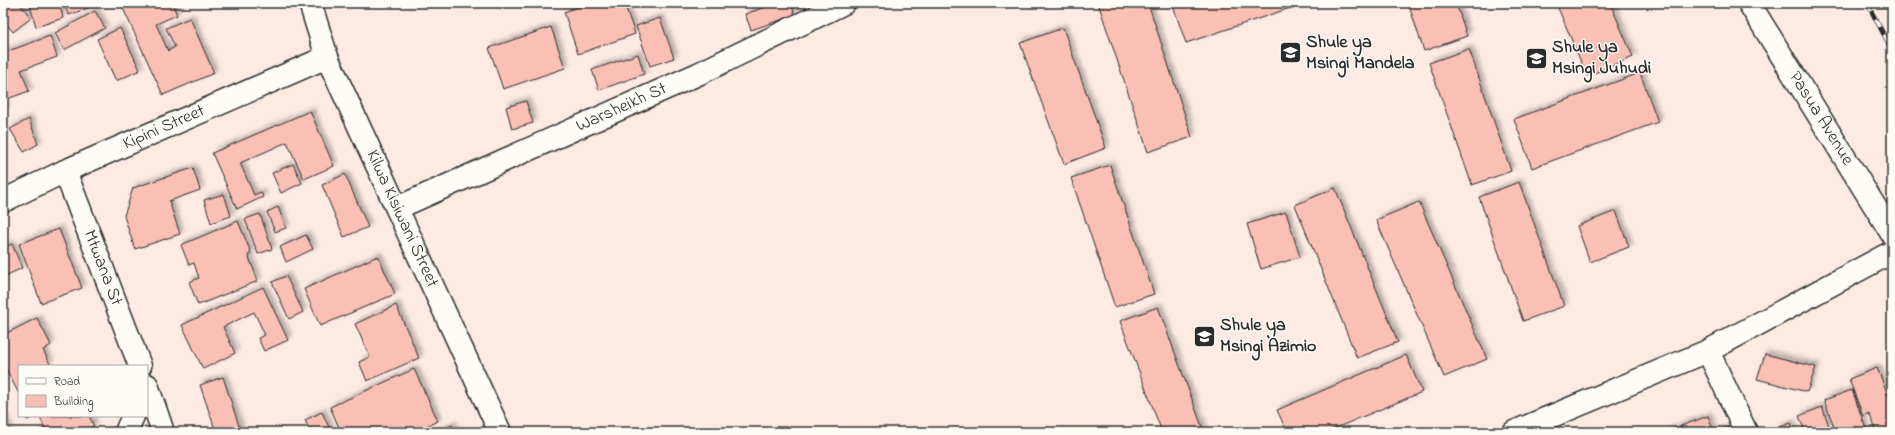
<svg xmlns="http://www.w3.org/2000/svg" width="1895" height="435" viewBox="0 0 1895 435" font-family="'Indie Flower',sans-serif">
<defs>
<filter id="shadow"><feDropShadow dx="3.5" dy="-3.5" stdDeviation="2" flood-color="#0004"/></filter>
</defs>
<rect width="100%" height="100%" fill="#fceae3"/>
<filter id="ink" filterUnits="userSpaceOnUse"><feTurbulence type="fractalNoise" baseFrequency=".025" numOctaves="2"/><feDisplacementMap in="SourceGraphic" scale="8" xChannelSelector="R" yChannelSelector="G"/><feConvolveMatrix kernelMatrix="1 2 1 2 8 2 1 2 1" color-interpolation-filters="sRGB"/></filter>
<g filter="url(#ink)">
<path fill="#fbc0b5" stroke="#2b2b2b" filter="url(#shadow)" d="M3,3H19L31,18L13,32L3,20Z
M36,3H59L63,18L36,27L30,5Z
M63,3H102L69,15Z
M128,3H172L177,15L156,24L168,51L175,47L166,28L190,18L214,73L163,95L122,6Z
M590,3H624L635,34L578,54L564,12Z
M778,3H791L795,15L751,30L745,14Z
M1098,3H1148L1192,137L1148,152Z
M1172,3H1305L1186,43Z
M1408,3H1456L1467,36L1424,51Z
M1556,3H1610L1633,57L1587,76Z
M95,11L105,28L64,50L55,33Z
M660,18L674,58L650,66L636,26Z
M551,27L565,68L503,89L489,48Z
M120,28L140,70L116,81L97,39Z
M1063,28L1106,148L1064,164L1020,43Z
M50,36L57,57L21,70L29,91L7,99L3,86V53Z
M1469,49L1511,171L1472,185L1429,63Z
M638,54L644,74L599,90L592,70Z
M1640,73L1658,122L1532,168L1514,119Z
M3,100L6,108L3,110Z
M526,101L533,123L512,129L506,107Z
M310,111L334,166L304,179L287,142L240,163L254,195L261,192L263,197L237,209L212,153Z
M29,119L38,144L24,152L10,129Z
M293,164L302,183L281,193L272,173Z
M1110,165L1154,294L1115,307L1071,178Z
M193,168L200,190L169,201L180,234L135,249L124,216L133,188Z
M345,174L368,227L344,237L322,185Z
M1519,182L1564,306L1523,321L1479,197Z
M1335,188L1398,342L1357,358L1295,205Z
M224,194L231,216L211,223L204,200Z
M1419,202L1487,359L1444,377L1376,220Z
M278,207L286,228L275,232L267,212Z
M1616,211L1629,247L1590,262L1577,226Z
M1286,212L1300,257L1261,269L1247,224Z
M260,214L272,249L258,254L245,219Z
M238,221L251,253L248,255L258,281L198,305L189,282L199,278L194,263L189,265L181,245Z
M59,229L82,288L41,303L19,244Z
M306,235L313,249L286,262L280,247Z
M12,244L22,268L3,277V248Z
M378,256L395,294L320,326L304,289Z
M286,276L303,312L289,319L272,282Z
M263,287L288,340L264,351L258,338L265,335L254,312L223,327L235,353L203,369L182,325Z
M396,305L419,358L367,381L359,362L370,357L355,324Z
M1158,307L1204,432H1162L1120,321Z
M37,318L51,345L43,350L50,364L45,366H19V394L3,363V335Z
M1765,354L1816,367L1807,392L1757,379Z
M1406,355L1422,392L1326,432H1287L1277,410Z
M1877,368L1892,405V432H1877L1869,413L1863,416L1849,379Z
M414,369L438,421L413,432H341L330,407Z
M223,377L241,432H216L200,385Z
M1852,390L1867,432H1836L1824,400Z
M1822,407L1829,426L1812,432H1805L1799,416Z
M322,412L331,432H310L305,420Z
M25,416H36L27,420Z
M39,416H89L94,426L81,432H36L45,428Z
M1708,416L1714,432H1665Z
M3,417L10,432H3Z
M1791,423L1794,432H1778L1777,428Z
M452,425L456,432H437Z
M1734,425L1737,432H1716Z"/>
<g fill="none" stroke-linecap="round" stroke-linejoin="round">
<defs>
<g id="street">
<path id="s1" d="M310,3L327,57L500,432"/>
<path id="s2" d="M1749,3L1892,234"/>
<path id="s3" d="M65,171L140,366"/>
<path id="s4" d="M3,201L65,171L327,57"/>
<path id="s5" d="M397,208L698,74L844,3"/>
<path d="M1708,351L1746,432"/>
<path d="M147,385L163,432"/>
<path d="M126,432L133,416"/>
<path d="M1514,432L1708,351L1892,252"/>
</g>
</defs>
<use href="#street" stroke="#2b2b2b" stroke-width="25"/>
<use href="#street" stroke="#fdfcf7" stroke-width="22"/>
<defs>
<path id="rail" d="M1867,3L1892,50"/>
</defs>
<use href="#rail" stroke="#2b2b2b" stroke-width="4.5"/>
<use href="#rail" stroke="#fdfcf7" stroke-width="3" stroke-dasharray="9" stroke-linecap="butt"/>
</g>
</g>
<defs>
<symbol id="school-square" viewBox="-11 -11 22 22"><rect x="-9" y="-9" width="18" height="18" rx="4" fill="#2b2b2b" stroke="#fdfcf7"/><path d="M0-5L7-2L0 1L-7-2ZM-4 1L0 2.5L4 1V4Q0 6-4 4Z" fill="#fff"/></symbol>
</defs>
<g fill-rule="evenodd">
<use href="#school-square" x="1278" y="40" width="25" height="25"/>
<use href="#school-square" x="1524" y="46" width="25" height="25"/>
<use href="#school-square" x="1192" y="324" width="25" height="25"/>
</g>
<g text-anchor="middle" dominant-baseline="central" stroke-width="3" stroke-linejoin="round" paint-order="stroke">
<g font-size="18" font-weight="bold" fill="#2b2b2b" stroke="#fdfcf7" text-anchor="start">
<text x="1306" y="43">Shule ya<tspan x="1306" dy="21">Msingi Mandela</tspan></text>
<text x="1552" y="48">Shule ya<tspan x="1552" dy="21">Msingi Juhudi</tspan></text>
<text x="1220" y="326">Shule ya<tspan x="1220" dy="21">Msingi Azimio</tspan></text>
</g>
<g font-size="18" fill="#2b2b2b" stroke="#fdfcf7">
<text stroke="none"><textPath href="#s5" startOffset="246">Warsheikh St</textPath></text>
<text stroke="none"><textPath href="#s2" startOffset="136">Pasua Avenue</textPath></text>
<text stroke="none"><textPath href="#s4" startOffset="177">Kipini Street</textPath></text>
<text stroke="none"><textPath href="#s1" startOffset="235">Kilwa Kisiwani Street</textPath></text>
<text stroke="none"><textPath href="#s3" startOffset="104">Mtwana St</textPath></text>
</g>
</g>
<rect width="1895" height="435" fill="none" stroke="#fdfcf7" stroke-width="16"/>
<rect x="8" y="8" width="1879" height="419" fill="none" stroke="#2b2b2b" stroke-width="1.5" filter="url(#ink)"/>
<rect x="18" y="365" width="130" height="52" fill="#fdfcf7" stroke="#a9a8a5"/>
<rect x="26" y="378" width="20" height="6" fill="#fdfcf7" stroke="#a9a8a5"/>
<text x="54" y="385" font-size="12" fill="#2b2b2b">Road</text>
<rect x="26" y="395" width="20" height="12" fill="#fbc0b5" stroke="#a9a8a5"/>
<text x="54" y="405" font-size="12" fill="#2b2b2b">Building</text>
</svg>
